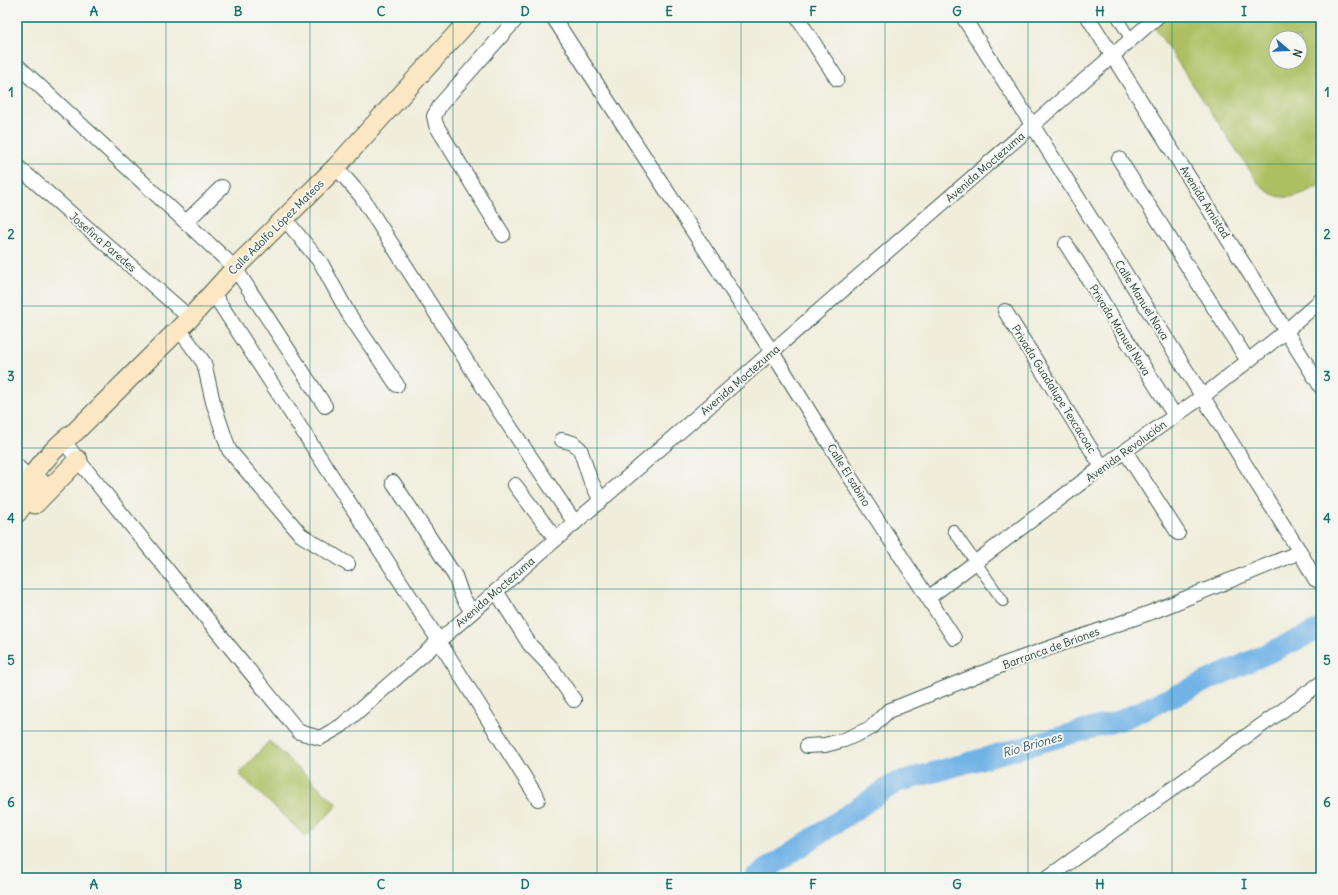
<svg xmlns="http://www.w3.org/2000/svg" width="1338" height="895" font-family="Delius,sans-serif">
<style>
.pitch{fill:#adbf62;stroke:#667e4b;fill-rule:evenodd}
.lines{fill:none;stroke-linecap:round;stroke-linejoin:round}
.river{stroke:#72b3e6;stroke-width:21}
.pedestrian-casing{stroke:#3e574d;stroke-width:12}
.minor-casing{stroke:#3e574d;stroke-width:16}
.secondary-casing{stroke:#3e574d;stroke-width:21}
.pedestrian{stroke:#fff;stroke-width:10}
.minor{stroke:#fff;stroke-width:14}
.secondary{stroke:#fbe7c3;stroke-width:19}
.grid{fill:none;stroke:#0f766e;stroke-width:1;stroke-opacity:0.55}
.labels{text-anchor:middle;stroke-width:4;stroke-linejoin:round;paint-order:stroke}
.street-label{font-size:11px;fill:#1f3d34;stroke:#f6f6f2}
.water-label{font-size:12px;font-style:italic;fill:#345a60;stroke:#f6f6f2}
.neatline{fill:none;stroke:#0f766e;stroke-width:1.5}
.grid-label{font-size:13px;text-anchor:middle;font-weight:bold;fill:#0f766e}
</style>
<rect width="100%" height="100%" fill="#f6f6f2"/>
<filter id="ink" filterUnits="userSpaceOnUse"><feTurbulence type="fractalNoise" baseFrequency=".025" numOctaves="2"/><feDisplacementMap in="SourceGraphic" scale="8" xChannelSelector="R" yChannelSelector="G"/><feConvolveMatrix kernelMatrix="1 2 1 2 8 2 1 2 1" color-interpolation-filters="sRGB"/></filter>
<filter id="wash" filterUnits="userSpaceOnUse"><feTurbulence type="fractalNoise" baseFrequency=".012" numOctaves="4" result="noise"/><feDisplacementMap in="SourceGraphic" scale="16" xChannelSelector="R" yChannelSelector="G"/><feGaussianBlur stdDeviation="0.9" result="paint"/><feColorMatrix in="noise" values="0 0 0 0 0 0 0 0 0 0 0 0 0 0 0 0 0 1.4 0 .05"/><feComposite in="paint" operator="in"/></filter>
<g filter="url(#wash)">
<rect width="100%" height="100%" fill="#f0eddb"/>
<!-- pitch -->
<g class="pitch">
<path d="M1168 17H1321V184C1297 198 1280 205 1259 184L1155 28ZM1276 38H1300V62H1276Z"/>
<polygon points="269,741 338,805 306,837 239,774"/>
</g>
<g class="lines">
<!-- river -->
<polyline class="river" points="754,878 895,783 1121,720 1321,629"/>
</g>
</g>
<g filter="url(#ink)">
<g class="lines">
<defs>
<g id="pedestrian">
<polyline points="1117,17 1131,40"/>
<polyline points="953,530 1003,601"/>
</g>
<g id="minor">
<polyline points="553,17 772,352 867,504 954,638"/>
<polyline points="797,17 837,79"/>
<polyline points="963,17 1033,126 1300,552 1315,579 1321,582"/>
<polyline points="1088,17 1321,387"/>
<polyline points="17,65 235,268 325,406"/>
<polyline points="1119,159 1248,361"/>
<polyline points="17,166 190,318"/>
<polyline points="336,167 361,196 485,390 575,523"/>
<polyline points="285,219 321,263 348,313 397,385"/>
<polyline points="186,222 222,187"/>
<polyline points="503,235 436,125 434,116 441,104 518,17"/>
<polyline points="1066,244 1175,416"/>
<polyline points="213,293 439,641 538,799"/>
<polyline points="1005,311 1102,467"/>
<polyline points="179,329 204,363 213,402 229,450 301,535 348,564"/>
<polyline points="63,440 78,460 299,732 320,738 341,726 1157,17"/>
<polyline points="562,440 573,443 580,449 590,479 601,501"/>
<polyline points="1125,451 1178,533"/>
<polyline points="17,466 30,479"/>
<polyline points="393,482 455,576 462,596 472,612"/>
<polyline points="515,485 556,539"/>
<polyline points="496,591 530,645 551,667 574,700"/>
<polyline points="928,598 1102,467 1202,397 1286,331 1321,300"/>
<polyline points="807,746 825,745 844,740 871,728 888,711 1007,663 1152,612 1300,552"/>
<polyline points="1047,878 1321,683"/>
</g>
<g id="secondary">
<path d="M17 492C36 473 52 447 75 432L190 318 235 268 336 167 472 17"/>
<polyline points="35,504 78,460"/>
<polyline points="17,513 40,482"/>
</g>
</defs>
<!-- pedestrian casing -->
<use href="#pedestrian" class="pedestrian-casing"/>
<!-- minor casing -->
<use href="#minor" class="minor-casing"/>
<!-- secondary casing -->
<use href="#secondary" class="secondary-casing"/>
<!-- pedestrian -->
<use href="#pedestrian" class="pedestrian"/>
<!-- minor -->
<use href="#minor" class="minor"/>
<!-- secondary -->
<use href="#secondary" class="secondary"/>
</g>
</g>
<!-- grid -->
<path class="grid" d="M166 17V878M310 17V878M453 17V878M597 17V878M741 17V878M885 17V878M1028 17V878M1172 17V878M17 164H1321M17 306H1321M17 448H1321M17 589H1321M17 731H1321"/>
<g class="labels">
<!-- street labels -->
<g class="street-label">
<text transform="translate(985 167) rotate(-41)" y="4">Avenida Moctezuma</text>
<text transform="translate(1205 202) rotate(58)" y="4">Avenida Amistad</text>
<text transform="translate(276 227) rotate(-45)" y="4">Calle Adolfo López Mateos</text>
<text transform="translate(103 242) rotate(41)" y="4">Josefina Paredes</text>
<text transform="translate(1142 300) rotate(58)" y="4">Calle Manuel Nava</text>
<text transform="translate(1120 330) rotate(58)" y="4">Privada Manuel Nava</text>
<text transform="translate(740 380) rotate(-41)" y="4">Avenida Moctezuma</text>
<text transform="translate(1054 389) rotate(58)" y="4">Privada Guadalupe Texcacoac</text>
<text transform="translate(1126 451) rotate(-36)" y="4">Avenida Revolución</text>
<text transform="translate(849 475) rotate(58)" y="4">Calle El sabino</text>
<text transform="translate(495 592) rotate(-41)" y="4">Avenida Moctezuma</text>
<text transform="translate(1051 648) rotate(-20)" y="4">Barranca de Briones</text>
</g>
<!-- water labels -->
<g class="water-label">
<text transform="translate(1032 745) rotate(-16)" y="4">Rio Briones</text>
</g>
</g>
<!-- margin -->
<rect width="1338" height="895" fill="none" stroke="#f6f6f2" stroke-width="44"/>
<!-- north arrow -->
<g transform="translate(1288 50) rotate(109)"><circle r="19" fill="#f6f6f2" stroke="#a0aca6"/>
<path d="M0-3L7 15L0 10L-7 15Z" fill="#1f6fb2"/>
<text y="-6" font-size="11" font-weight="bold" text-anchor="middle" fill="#1f3d34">N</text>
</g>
<rect x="22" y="22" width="1294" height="851" class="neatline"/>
<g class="grid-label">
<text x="94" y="16">A</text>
<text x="238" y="16">B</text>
<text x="381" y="16">C</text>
<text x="525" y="16">D</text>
<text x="669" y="16">E</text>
<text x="813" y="16">F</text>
<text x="957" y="16">G</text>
<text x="1100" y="16">H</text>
<text x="1244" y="16">I</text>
<text x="11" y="97">1</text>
<text x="1327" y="97">1</text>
<text x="11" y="239">2</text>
<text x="1327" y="239">2</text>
<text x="11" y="381">3</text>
<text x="1327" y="381">3</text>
<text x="11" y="523">4</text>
<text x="1327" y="523">4</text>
<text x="11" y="665">5</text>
<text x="1327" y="665">5</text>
<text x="11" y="807">6</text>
<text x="1327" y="807">6</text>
<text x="94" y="889">A</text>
<text x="238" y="889">B</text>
<text x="381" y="889">C</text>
<text x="525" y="889">D</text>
<text x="669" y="889">E</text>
<text x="813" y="889">F</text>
<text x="957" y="889">G</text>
<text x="1100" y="889">H</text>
<text x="1244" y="889">I</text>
</g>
</svg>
